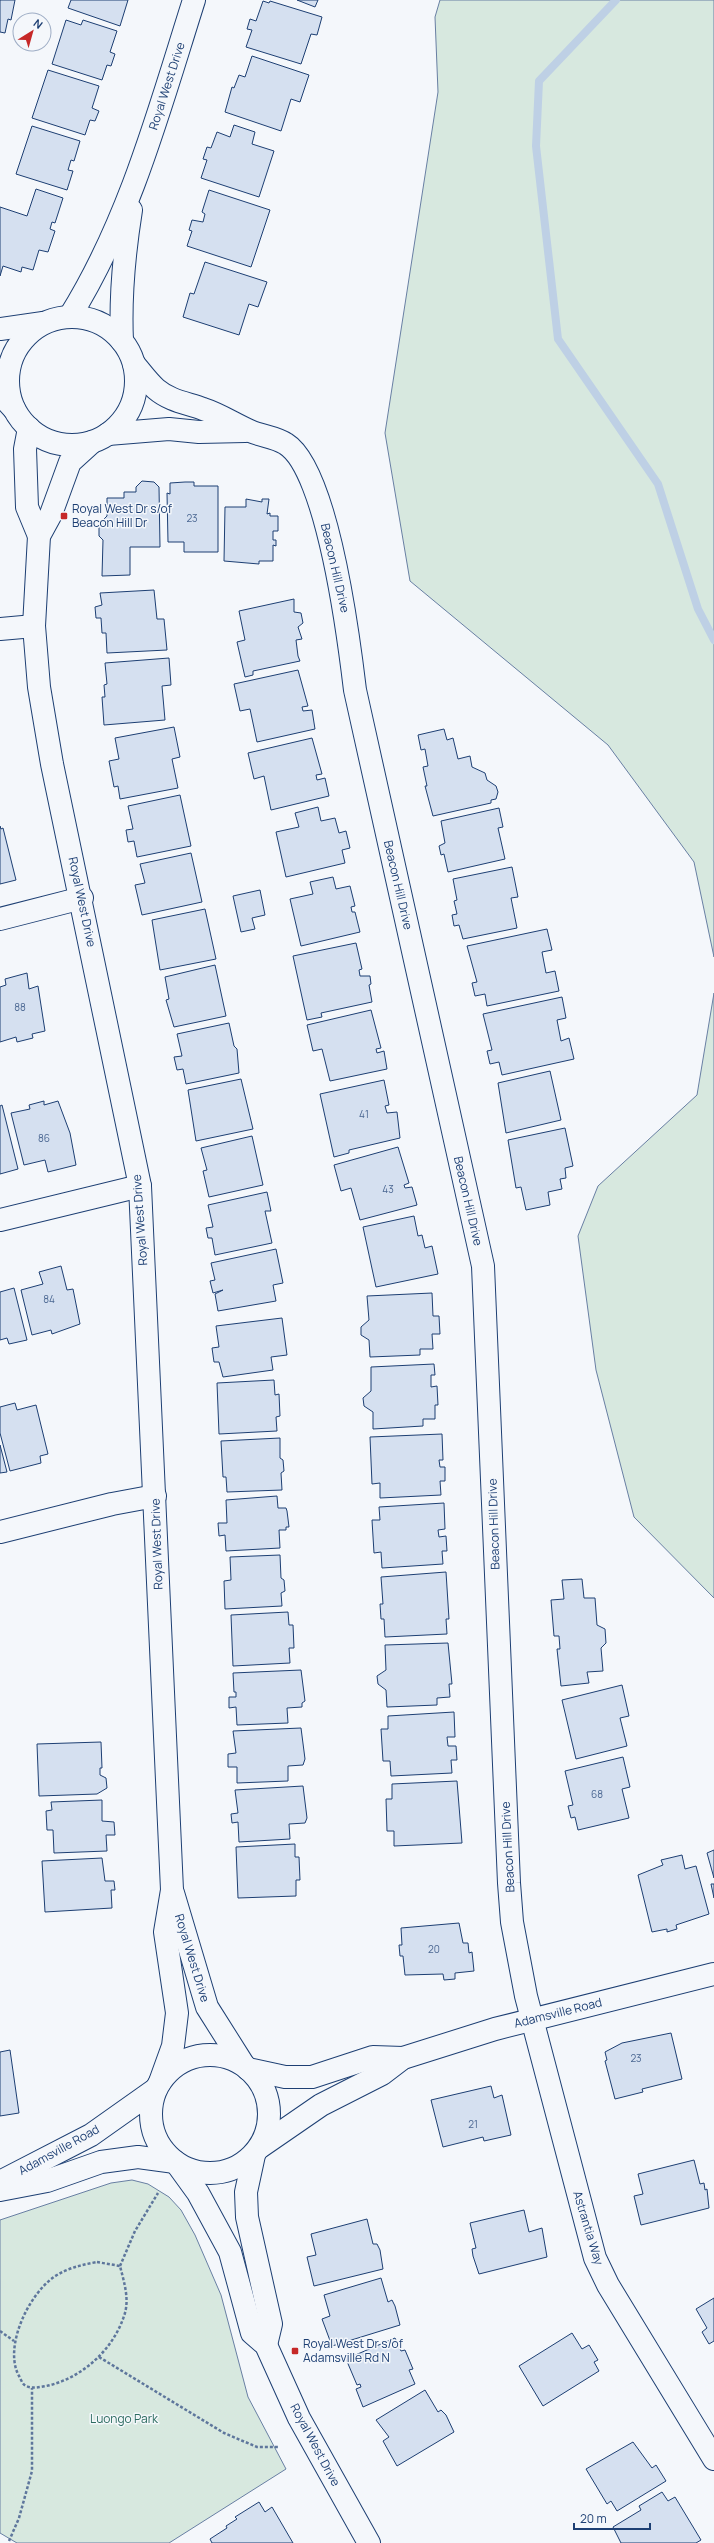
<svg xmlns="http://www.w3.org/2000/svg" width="714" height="2543" font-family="Manrope,sans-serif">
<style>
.green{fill:#d7e8df;stroke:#687fa3}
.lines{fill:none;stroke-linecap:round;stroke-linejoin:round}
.stream{stroke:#bed0e5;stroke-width:8}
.building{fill:#d5e0f0;stroke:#1d3f73}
.street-casing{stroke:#1d3f73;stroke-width:24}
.secondary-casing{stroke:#1d3f73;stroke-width:24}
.path{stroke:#5e769c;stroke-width:2.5;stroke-dasharray:3 2;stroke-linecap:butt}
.street{stroke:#f4f7fb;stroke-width:22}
.secondary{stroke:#f4f7fb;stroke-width:22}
.poi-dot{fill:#c62828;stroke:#f4f7fb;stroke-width:1.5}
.labels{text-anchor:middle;stroke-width:3;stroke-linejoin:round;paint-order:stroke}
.number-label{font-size:10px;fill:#4b6792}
.street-label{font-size:12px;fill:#1d3f73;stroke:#f4f7fb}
.poi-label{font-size:12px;fill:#1d3f73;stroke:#f4f7fb;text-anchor:start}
.park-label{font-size:12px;fill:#2c6c60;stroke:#f4f7fb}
</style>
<rect width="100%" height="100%" fill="#f4f7fb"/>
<!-- green -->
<g class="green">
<polygon points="440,0 714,0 714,957 694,862 608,745 410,581 385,433 438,92 435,17"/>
<polygon points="714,993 714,1598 634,1517 596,1370 578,1236 598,1186 697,1095"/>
<polygon points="132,2180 148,2184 169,2197 181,2210 195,2235 221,2295 248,2397 286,2469 169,2543 17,2543 0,2533 0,2220 111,2183"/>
</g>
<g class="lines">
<!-- stream -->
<polyline class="stream" points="616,0 539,81 536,146 558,339 658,484 698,609 714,640"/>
</g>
<!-- building -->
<g class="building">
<polygon points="0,0 15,0 11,20 8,19 5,33 0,32"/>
<polygon points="71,0 128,0 120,26 68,8"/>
<polygon points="297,0 318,0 315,7"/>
<polygon points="263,1 269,3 270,1 322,17 317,35 311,34 301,64 246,47 252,30 247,29 250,19 256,21"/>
<polygon points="66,20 81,25 83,20 117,31 110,52 115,54 111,66 107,65 102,80 52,64"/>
<polygon points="252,56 309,75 300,102 291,99 281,131 225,112 232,87 234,88 239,75 245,77"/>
<polygon points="48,70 99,86 92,108 99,111 95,121 90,120 85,135 32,118"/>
<polygon points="234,125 255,132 252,144 274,151 259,197 201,178 207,160 203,159 207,147 211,148 217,132 230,137"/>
<polygon points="32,126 80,141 74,161 71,160 68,170 73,171 67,190 16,174"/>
<polygon points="36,189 63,198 55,223 52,222 50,229 55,231 48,252 39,250 33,270 22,267 21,272 3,266 0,276 0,207 27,216"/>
<polygon points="209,190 270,210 251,267 187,246 192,231 189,230 192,220 203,222 205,214 202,212"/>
<polygon points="205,262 267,282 258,307 249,304 239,335 183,317 190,293 194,294"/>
<polygon points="142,481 154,482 159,487 160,547 130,547 130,575 102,576 103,540 99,536 99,524 107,516 107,498 124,498 124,492 136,492 136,487"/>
<polygon points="185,482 194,482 194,486 218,486 218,552 184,552 184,542 168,542 167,493 170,494 170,483"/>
<polygon points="246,499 262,502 262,499 269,499 267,514 270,513 270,516 278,516 278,531 273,531 273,540 276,540 276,546 273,545 273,561 259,561 259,564 224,561 225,507 246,507"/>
<polygon points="154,590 157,619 164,619 167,650 107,653 106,633 102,633 101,618 96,618 95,607 102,605 100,593"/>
<polygon points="294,599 294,612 301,613 303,623 298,627 302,639 296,640 298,656 300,661 253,671 253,675 245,677 237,642 245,640 239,611"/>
<polygon points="169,658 171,685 162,686 165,720 104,725 102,697 105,697 104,685 107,684 105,663"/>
<polygon points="298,670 308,706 302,707 303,711 312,710 315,729 257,742 250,709 240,711 234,684"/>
<polygon points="174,727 180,757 172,759 178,788 120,799 118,786 114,787 109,761 119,759 115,738"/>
<polygon points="444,729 447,740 453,738 458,759 470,756 472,767 485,773 487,780 496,786 498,792 496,799 491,800 491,803 433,816 425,786 427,786 423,767 428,766 425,749 421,750 418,735"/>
<polygon points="312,738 322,774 316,775 317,780 325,778 329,796 271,810 264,776 254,779 248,753"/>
<polygon points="180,795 191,846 137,857 134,841 128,842 126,830 133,829 128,806"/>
<polygon points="318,807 321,821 335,818 339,833 346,831 350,848 342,850 345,863 286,877 276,832 299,827 295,813"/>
<polygon points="499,808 503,827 498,828 505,859 448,872 444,854 441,855 439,846 445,843 441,821"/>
<polygon points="0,826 1,829 3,828 16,880 0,884"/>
<polygon points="191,853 202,902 142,915 135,885 145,883 140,864"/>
<polygon points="512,867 518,897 511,898 517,928 463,939 459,925 454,926 452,915 457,914 454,901 457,900 453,879"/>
<polygon points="333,877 336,889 350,886 355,906 351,907 352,912 355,912 360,932 301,946 290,899 313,894 310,882"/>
<polygon points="260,890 265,915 252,918 255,929 241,932 233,896"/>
<polygon points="205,909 216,959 160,970 152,920"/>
<polygon points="547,929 552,950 542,952 546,973 555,971 559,991 487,1006 485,994 475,996 472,983 477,982 467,946"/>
<polygon points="356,943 362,969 359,970 360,976 370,976 371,984 369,985 372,1002 321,1013 322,1017 307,1020 293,956"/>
<polygon points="215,965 226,1016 174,1027 166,1000 169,999 165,977"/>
<polygon points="27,973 29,989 38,986 45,1031 32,1034 33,1038 17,1042 16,1037 0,1042 0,987 6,985 5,979"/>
<polygon points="562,997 566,1018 557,1020 561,1041 569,1038 574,1059 502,1075 499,1062 490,1064 487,1051 492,1050 483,1014"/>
<polygon points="371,1010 381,1048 376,1049 377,1053 384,1051 387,1069 330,1081 322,1049 313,1051 307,1025"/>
<polygon points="229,1023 234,1046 237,1049 239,1073 186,1084 183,1069 177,1070 174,1057 182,1056 177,1034"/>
<polygon points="550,1071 561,1120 506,1133 498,1083"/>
<polygon points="241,1079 253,1129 196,1141 188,1090"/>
<polygon points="384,1080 389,1105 385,1106 387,1113 397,1112 400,1138 349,1150 349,1153 334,1157 320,1094"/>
<polygon points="44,1101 44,1105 58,1101 70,1133 76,1165 48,1172 45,1160 24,1165 11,1113 30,1109 29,1105"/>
<polygon points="2,1105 18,1169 0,1174 0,1106"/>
<polygon points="565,1128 573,1166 565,1168 566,1178 560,1179 562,1189 548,1192 550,1205 526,1210 521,1187 516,1188 508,1140"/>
<polygon points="252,1136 263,1185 209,1197 203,1171 207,1170 201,1148"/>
<polygon points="398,1147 409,1183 404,1185 405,1188 412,1187 417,1205 360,1220 351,1188 341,1191 334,1165"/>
<polygon points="267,1192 271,1211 265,1211 272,1243 215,1255 212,1238 208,1238 206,1228 213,1227 208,1205"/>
<polygon points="414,1216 418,1236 422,1235 425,1248 432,1246 438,1274 376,1287 363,1227"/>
<polygon points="276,1249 283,1283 273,1285 276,1301 218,1311 215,1294 223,1290 213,1293 210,1281 215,1280 211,1263"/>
<polygon points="61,1266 67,1290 73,1289 80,1324 52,1334 51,1330 32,1335 21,1290 43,1284 39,1272"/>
<polygon points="14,1288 27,1340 9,1344 7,1338 0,1340 0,1292"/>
<polygon points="432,1293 433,1316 439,1316 440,1334 432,1334 433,1349 420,1349 420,1355 370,1357 369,1340 361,1335 361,1327 369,1320 367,1296"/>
<polygon points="282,1318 287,1355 271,1357 273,1370 223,1377 219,1362 214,1362 212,1348 219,1347 216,1326"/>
<polygon points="434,1364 435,1375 431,1375 431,1387 437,1386 438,1405 435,1405 435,1419 423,1419 423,1426 373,1429 373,1412 364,1406 363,1398 371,1391 371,1367"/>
<polygon points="274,1380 275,1395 279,1394 280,1416 276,1417 277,1431 219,1434 217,1383"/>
<polygon points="15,1403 17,1410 36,1405 48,1454 40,1456 41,1463 10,1471 0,1433 0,1407"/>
<polygon points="442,1434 443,1460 439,1460 440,1467 445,1467 445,1481 440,1481 441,1495 380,1498 380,1483 372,1484 370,1437"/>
<polygon points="280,1438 280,1458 283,1460 284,1471 281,1473 282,1490 227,1492 226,1477 223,1477 221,1441"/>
<polygon points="0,1445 7,1472 0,1473"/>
<polygon points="277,1496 278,1508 286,1508 287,1511 289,1527 286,1527 286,1530 279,1530 280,1548 226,1551 225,1535 219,1536 218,1523 227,1523 226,1500"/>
<polygon points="444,1503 445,1529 438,1530 439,1537 446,1536 447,1551 442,1551 443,1564 382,1568 381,1552 374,1553 372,1520 380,1520 379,1507"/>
<polygon points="280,1555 281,1578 284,1580 285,1591 281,1593 282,1606 225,1609 224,1581 231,1580 230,1557"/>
<polygon points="446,1572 449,1619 446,1619 447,1634 385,1637 384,1619 381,1619 380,1604 383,1604 381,1577"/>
<polygon points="582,1579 584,1598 595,1598 597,1625 605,1629 606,1643 601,1648 603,1671 587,1672 589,1683 561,1686 557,1649 560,1649 559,1636 554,1636 551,1600 564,1599 562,1580"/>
<polygon points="288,1612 289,1625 293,1625 294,1648 289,1648 290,1663 233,1666 231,1615"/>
<polygon points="448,1643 452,1684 449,1684 450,1697 437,1698 437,1705 387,1707 386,1690 378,1684 377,1676 386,1670 385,1645"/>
<polygon points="301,1670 305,1701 302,1703 302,1707 287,1708 288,1723 237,1725 236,1707 229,1708 229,1697 236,1697 236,1692 234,1692 233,1673"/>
<polygon points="622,1685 629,1716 620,1718 627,1746 576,1759 562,1700"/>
<polygon points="454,1712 455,1737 447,1737 448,1746 456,1746 457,1760 451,1760 452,1773 391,1776 390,1761 383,1761 381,1729 388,1729 388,1716"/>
<polygon points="301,1728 305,1759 303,1765 288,1766 288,1781 237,1783 237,1767 228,1767 228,1754 236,1753 233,1731"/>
<polygon points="101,1742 102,1768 100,1768 100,1775 106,1778 107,1788 97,1794 39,1796 37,1744"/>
<polygon points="623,1757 630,1787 622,1789 629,1818 578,1830 575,1817 571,1818 568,1806 573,1805 565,1771"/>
<polygon points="457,1781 462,1843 394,1846 394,1831 387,1831 386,1799 392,1799 392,1784"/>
<polygon points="303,1786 307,1818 305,1823 289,1824 290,1839 239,1842 238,1822 232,1823 231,1814 238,1813 235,1790"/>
<polygon points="102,1800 102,1821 114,1822 115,1835 106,1835 107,1851 54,1853 53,1830 47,1830 46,1811 52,1810 51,1802"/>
<polygon points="295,1844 295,1857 299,1857 300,1880 296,1880 296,1896 238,1898 236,1847"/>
<polygon points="714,1850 714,1878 707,1853"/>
<polygon points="682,1855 685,1869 696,1866 709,1914 676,1925 677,1929 667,1932 667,1929 652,1932 638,1875 663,1865 661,1860"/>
<polygon points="102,1858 105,1881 114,1881 115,1890 111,1890 112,1908 45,1912 42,1861"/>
<polygon points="711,1884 714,1884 714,1898"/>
<polygon points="459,1923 463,1943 468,1943 469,1953 472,1952 474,1971 455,1973 455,1979 444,1980 443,1974 405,1975 403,1956 400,1956 399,1945 402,1945 401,1928"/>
<polygon points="671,2033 682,2079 642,2089 643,2092 615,2099 605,2061 607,2060 605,2052 622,2043"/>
<polygon points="10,2050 19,2113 0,2116 0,2052"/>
<polygon points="491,2086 494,2098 502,2095 511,2135 484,2141 483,2137 443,2147 431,2100"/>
<polygon points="694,2160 700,2184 704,2183 705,2190 707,2189 709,2208 641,2225 634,2196 643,2194 638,2174"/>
<polygon points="524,2210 529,2232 542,2228 547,2257 479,2274 473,2256 472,2249 476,2248 470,2223"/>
<polygon points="367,2219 373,2244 377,2244 380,2250 383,2269 314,2286 307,2257 316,2255 311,2234"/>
<polygon points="381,2278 388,2302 392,2300 395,2306 400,2325 332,2346 322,2319 330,2316 324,2295"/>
<polygon points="714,2298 714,2341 709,2344 702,2332 707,2328 696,2309"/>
<polygon points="572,2333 582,2349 589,2345 598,2360 594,2362 599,2371 543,2406 519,2366"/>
<polygon points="395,2338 401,2351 405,2350 413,2369 409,2370 415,2384 363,2407 356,2389 361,2387 360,2384 357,2385 346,2359"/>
<polygon points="425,2390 438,2412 441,2410 446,2415 454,2432 397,2466 383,2441 389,2437 376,2420"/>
<polygon points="633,2442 652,2468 656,2465 666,2481 617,2511 611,2501 607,2504 586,2469"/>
<polygon points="662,2492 668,2501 675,2497 701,2540 696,2543 621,2543 613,2527 641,2510 639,2506"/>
<polygon points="259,2502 265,2512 272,2507 293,2543 212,2543 210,2539 227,2528 226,2526 237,2519 235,2517"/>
</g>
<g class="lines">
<defs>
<g id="street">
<polyline points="0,329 43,323"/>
<path d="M134 364C141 372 148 382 156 389 170 401 187 403 203 409 219 414 234 424 250 431 261 436 276 437 286 444 328 470 349 640 355 690L483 1266 509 1883 512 1922 526 1996 595 2258 608 2285 714 2459"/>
<polyline points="0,394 14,409"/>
<polyline points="108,434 169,429 199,432 245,431"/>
<polyline points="0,629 34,626"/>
<polyline points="0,919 82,898"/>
<polyline points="0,1220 140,1186"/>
<polyline points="0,1532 112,1504 155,1496"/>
<polyline points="248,2069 285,2077 312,2077 373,2057 403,2058"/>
<polyline points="260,2147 321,2105 382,2074 403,2058 495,2029 714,1974"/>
<polyline points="0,2182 91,2135 156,2089"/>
<polyline points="0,2190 47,2181 101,2162 138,2157 175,2162"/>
</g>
<g id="secondary">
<path d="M70 316C130 220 160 107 194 0"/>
<circle cx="72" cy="381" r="64"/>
<path d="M122 341C120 297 124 254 131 210"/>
<polyline points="29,428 25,449 27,507 39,536"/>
<polyline points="92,442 70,462 51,514 39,536 34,626 39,687 52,764 140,1186 172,1890 165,1932 177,2013 173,2046 160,2082"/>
<polyline points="173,1893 207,2007 243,2064"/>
<circle cx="210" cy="2114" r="59"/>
<polyline points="254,2155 246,2192 247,2217 271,2324 266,2345"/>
<polyline points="177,2164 198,2193 230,2252 252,2333 266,2345 299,2418 369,2543"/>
</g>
</defs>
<!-- street casing -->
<use href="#street" class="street-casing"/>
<!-- secondary casing -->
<use href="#secondary" class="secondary-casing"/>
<!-- path -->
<g class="path">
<path d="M97 2262 120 2266C124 2282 130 2300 124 2316 113 2350 81 2379 46 2386 39 2387 32 2389 26 2386 22 2384 21 2379 19 2376 3 2347 29 2294 54 2277 67 2268 81 2265 97 2262Z"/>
<polyline points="120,2266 135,2231 158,2193"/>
<polyline points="0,2331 14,2341"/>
<polyline points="99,2357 224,2433 257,2447 278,2447"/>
<polyline points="9,2541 19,2518 32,2471 32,2388"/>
</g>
<!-- street -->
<use href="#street" class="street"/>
<!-- secondary -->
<use href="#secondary" class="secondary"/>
</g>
<!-- markers -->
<g class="poi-dot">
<rect x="60" y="512" width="8" height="8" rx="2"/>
<rect x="291" y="2347" width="8" height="8" rx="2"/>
</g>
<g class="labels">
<!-- number labels -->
<g class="number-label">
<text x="192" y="522">23</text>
<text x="20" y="1011">88</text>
<text x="364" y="1118">41</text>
<text x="44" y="1142">86</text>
<text x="388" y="1193">43</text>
<text x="49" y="1303">84</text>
<text x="597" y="1798">68</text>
<text x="434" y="1953">20</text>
<text x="636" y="2062">23</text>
<text x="473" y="2128">21</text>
</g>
<!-- street labels -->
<g class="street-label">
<text transform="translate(167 86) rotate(-72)" y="4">Royal West Drive</text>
<text transform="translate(335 568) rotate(77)" y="4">Beacon Hill Drive</text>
<text transform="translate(398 885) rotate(77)" y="4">Beacon Hill Drive</text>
<text transform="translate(82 902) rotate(78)" y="4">Royal West Drive</text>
<text transform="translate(468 1201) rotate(77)" y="4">Beacon Hill Drive</text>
<text transform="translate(140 1220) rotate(-94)" y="4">Royal West Drive</text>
<text transform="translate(494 1524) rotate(-92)" y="4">Beacon Hill Drive</text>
<text transform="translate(157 1544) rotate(-92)" y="4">Royal West Drive</text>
<text transform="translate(508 1847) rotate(-93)" y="4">Beacon Hill Drive</text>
<text transform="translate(192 1958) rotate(73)" y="4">Royal West Drive</text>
<text transform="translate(558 2013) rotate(-14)" y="4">Adamsville Road</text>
<text transform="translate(59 2150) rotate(-29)" y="4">Adamsville Road</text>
<text transform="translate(588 2228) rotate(73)" y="4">Astrantia Way</text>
<text transform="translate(315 2445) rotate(62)" y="4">Royal West Drive</text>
</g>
<!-- poi labels -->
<g class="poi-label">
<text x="72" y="513">Royal West Dr s/of<tspan x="72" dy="14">Beacon Hill Dr</tspan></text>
<text x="303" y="2348">Royal West Dr s/of<tspan x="303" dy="14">Adamsville Rd N</tspan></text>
</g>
<!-- park labels -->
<g class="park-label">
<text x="124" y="2423">Luongo Park</text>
</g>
</g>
<!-- north arrow -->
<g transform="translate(32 32) rotate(37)"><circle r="19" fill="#f4f7fb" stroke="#9eadc5"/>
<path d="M0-3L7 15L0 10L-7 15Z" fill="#c62828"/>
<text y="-6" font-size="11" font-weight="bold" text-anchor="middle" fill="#1d3f73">N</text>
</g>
<!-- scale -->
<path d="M574 2523v6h76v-6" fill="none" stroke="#1d3f73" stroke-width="2"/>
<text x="580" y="2523" font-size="12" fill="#1d3f73" stroke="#f4f7fb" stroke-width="3" paint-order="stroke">20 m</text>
</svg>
